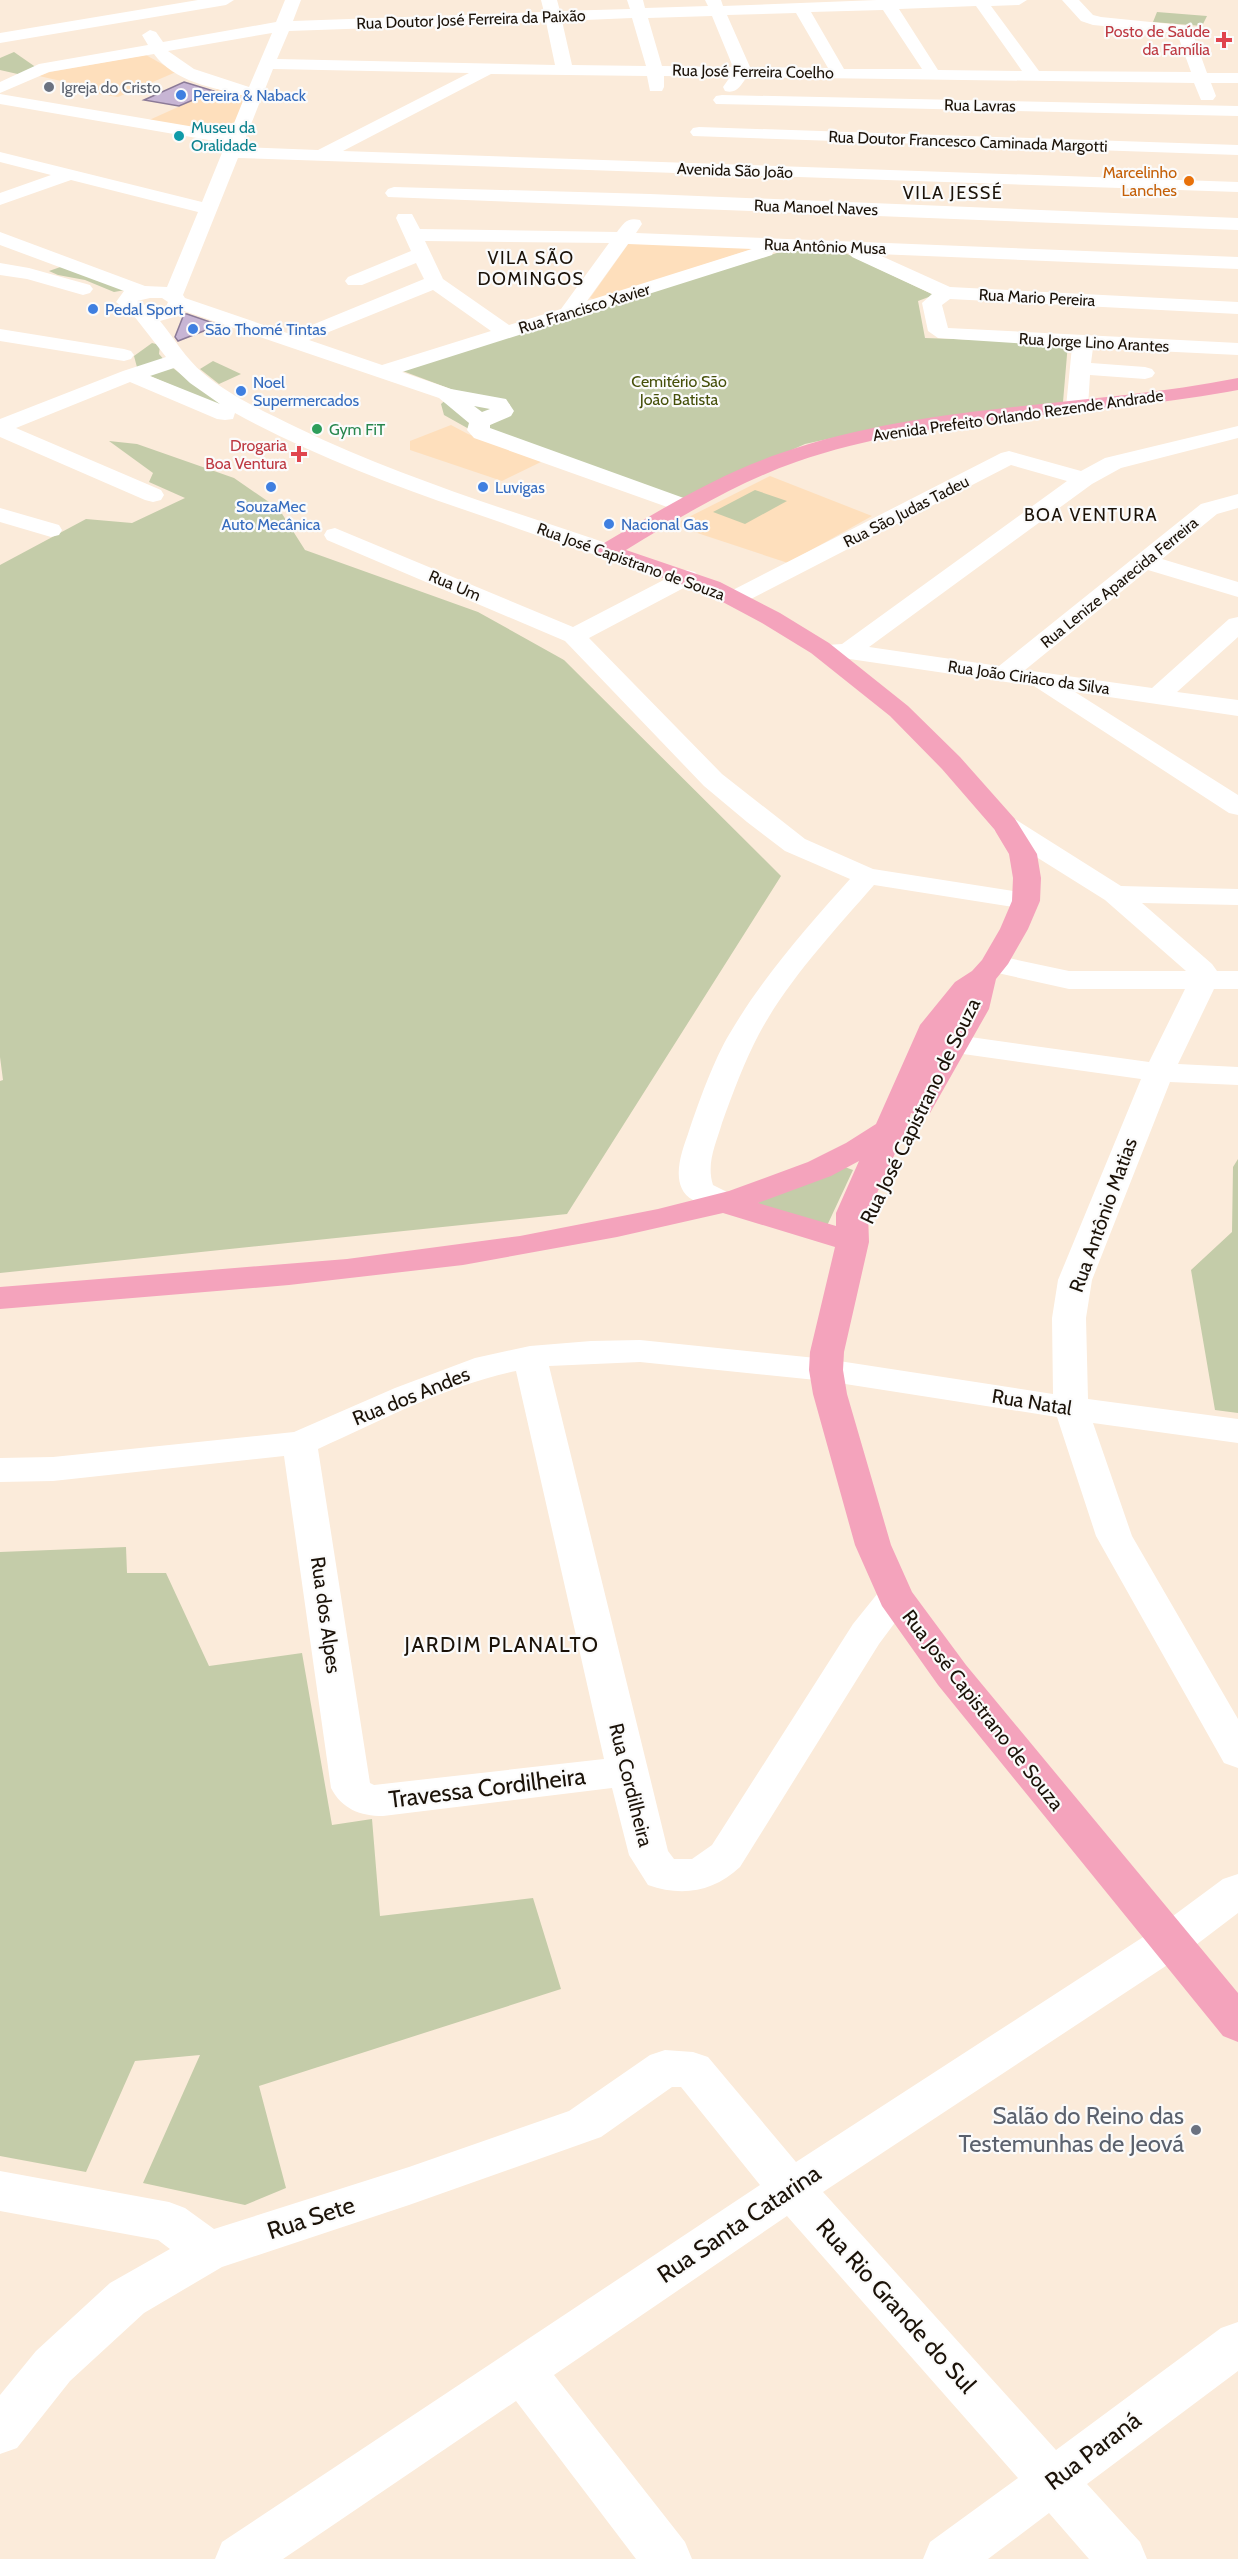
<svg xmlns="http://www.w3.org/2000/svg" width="1238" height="2559" font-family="Cabin,sans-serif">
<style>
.built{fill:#fedfbc}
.green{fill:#c4cca9}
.building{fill:#c7b5d4;stroke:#8b7a97;stroke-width:1.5}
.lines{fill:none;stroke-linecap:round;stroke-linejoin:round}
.minor{fill:#fff;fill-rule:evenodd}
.major{fill:#f4a3bc;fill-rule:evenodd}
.health-dot{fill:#e0444e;stroke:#fbfbfb;stroke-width:2}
.worship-dot{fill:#6b7280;stroke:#fbfbfb;stroke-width:2}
.shop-dot{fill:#3f7fe0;stroke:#fbfbfb;stroke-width:2}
.culture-dot{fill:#0f9aa8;stroke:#fbfbfb;stroke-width:2}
.food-dot{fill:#e8710a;stroke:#fbfbfb;stroke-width:2}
.leisure-dot{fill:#2e9e5b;stroke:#fbfbfb;stroke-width:2}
.labels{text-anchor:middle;stroke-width:4.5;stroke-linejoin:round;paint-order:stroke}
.far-street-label{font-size:16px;fill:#1b1208;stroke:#fbfbfb}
.far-health-label{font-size:16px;fill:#be3a42;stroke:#fbfbfb;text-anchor:end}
.far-worship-label{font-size:16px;fill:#5b616d;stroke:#fbfbfb;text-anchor:start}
.far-shop-label{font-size:16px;fill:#366cbe;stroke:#fbfbfb;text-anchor:start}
.far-culture-label{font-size:16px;fill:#0d838f;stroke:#fbfbfb;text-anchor:start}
.far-food-label{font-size:16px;fill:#c56008;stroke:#fbfbfb;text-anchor:end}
.far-park-label{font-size:16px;fill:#46500a;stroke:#fbfbfb}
.far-leisure-label{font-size:16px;fill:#27864d;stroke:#fbfbfb;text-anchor:start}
.far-neighbourhood-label{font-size:18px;letter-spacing:1.5px;fill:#1b1208;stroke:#fbfbfb}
.street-label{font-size:20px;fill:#1b1208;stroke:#fbfbfb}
.neighbourhood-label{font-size:21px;letter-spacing:1.5px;fill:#1b1208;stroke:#fbfbfb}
.near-street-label{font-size:24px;fill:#1b1208;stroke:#fbfbfb}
.near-worship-label{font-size:24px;fill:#5b616d;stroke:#fbfbfb;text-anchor:end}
</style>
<rect width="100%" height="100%" fill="#fbebda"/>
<!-- built -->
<g class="built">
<polygon points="146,55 176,72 118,97 86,92 92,88 39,76 50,72"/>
<polygon points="218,89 246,96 233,133 224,135 147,121"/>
<polygon points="629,243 755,248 596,300 590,298"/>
<polygon points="451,425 468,434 543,461 502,481 410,450 410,441"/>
<polygon points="770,476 872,516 788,563 673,525"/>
</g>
<!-- green -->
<g class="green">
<polygon points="1157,12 1207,16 1202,26 1153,22"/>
<polygon points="14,52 37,68 22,75 0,70 0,58"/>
<polygon points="793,248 843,252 934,295 918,301 925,338 1068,343 1063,402 878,428 805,444 683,499 480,430 509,415 510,404 469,429 444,415 441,404 456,391 400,370"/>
<polygon points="66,265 131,289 114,292 85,280 58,275 49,271"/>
<polygon points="152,343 160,345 159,354 166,362 138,371 134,356"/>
<polygon points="213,361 241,374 219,384 200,369"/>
<polygon points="169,365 227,409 143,373"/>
<polygon points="109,441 137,444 234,478 279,509 305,550 478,612 564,660 781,876 567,1214 0,1273 0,1081 3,1080 0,1057 0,565 86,519 132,523 185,498 149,482 153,473"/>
<polygon points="755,490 787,501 745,524 713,512"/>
<polygon points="1238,1159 1238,1413 1215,1410 1191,1270 1232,1232 1233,1167"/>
<polygon points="842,1166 853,1170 825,1230 747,1207"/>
<polygon points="126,1547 127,1573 166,1573 209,1666 302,1653 332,1825 372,1819 380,1916 533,1898 561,1989 259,2086 286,2188 245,2205 143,2183 200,2055 135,2061 86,2172 0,2156 0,1552"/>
</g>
<!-- building -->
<g class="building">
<polygon points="184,82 214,91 179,106 144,100"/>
<polygon points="184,314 187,314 219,325 178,341 175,337"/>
</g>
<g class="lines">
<!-- minor -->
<g class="minor">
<polygon points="198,0 234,0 226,5 0,43 0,33"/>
<path d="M285 0H301L293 21 544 12 541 0H557L560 11 630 9 627 0H643L645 8 708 6 705 0H721L723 6 877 0H1027L1019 5 991 6 1039 71 1191 72 1177 33 1093 25 1081 21 1062 0H1079L1093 15 1101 17 1190 26 1207 73H1238V83H1211L1216 96 1213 100H1201L1194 83 747 77C740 86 737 94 725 91L723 87 730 77 664 76V87L662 91H650L647 76 491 74 343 151 1238 182V192L238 158 183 295 185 298 290 334 424 279 416 263 362 285H348L345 281 348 277 411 251 396 218 398 214H412L420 229 617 232C624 223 627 217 640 220L642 224 636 233 1238 257V269L877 254 950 287 1238 302V314L950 299 942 305 948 328 1238 343V355L1093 348 1091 363 1145 367 1152 369 1155 373 1152 377 1145 379 1090 375 1088 407 1085 412 1077 413 1069 412 1066 407 1072 347 938 338 928 331 922 303 932 294 852 257 849 253 774 250 772 255 402 372 451 389 506 399 514 411 511 416 490 425V428L692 501 695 506 692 511 684 513 474 438 467 430 469 423 439 398 184 311 181 315 160 321C174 338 186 359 203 373 231 397 266 412 298 428 400 477 508 510 615 546L619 551 615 556 607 558C569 548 531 533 494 520 406 490 317 458 235 413L233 419 225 420 217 419 130 382 16 428 161 490 164 495 161 500 153 502 145 500 0 437V419L123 371 166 357 134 316 116 302 124 291 0 245V232L145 286 167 287 198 212 71 180 0 205V193L51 175 0 162V152L202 202 226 143 0 104V94L230 133 245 96C214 88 174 82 154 54L49 72 0 93V82L39 64 148 45 142 35 150 30 156 32 163 42 276 22ZM976 6 1022 71 938 70 899 9ZM883 10 922 69H844L811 12ZM796 13 828 68 750 67 727 15ZM712 16 733 67 662 66 648 18ZM632 18 646 66 572 65 562 21ZM546 22 555 65 277 59 289 31ZM272 33 249 87 194 69 168 51ZM273 69 469 73 318 150 242 147ZM425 241 609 243 561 309 509 325 443 279ZM628 244 752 249 587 301ZM433 290 491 331 382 365 309 340ZM150 298H162L168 302 166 307 151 308 137 301ZM174 368 190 383 220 404 150 376ZM474 406 490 409 482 412Z"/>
<polygon points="722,95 1238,106 1238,116 716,104 713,100 716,96"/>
<polygon points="699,127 1238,145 1238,155 693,136 690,132 693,128"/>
<polygon points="394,187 650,194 1238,218 1238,230 388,197 385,193 388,189"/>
<polygon points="0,263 29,268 90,285 93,289 90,293 83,295 27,279 0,275"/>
<polygon points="0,329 124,349 131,351 134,355 131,359 124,361 0,341"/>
<polygon points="1238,426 1238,438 1121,468 1092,484 869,647 999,666 1201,504 1238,494 1238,508 1217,514 1162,559 1238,582 1238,597 1148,570 1025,670 1152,688 1229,619 1238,617 1238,637 1177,692 1238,700 1238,716 1075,692 1238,795 1238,815 1229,813 1034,686 836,657 827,655 824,650 827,645 842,644 1067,481 1011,465 743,603 735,605 727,603 723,598 727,593 1001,453 1009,451 1081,471 1105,458"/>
<polygon points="0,508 59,525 62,530 59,535 51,537 0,522"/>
<path d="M335 528 573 627 679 572 687 570 695 572 699 577 695 582 589 638 722 774 805 839 873 869 1026 893 1036 895 1040 901 1036 907 1026 909 874 885C834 931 788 980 759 1034 745 1060 732 1095 722 1123 716 1144 706 1163 713 1185L735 1196 740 1203 735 1210C718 1214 708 1207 693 1200 669 1187 681 1153 688 1134 698 1104 714 1059 730 1033 763 977 807 927 850 879L785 851 747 822 704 786 565 641 327 540 324 535 327 530Z"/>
<path d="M1005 817 1015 819 1121 886 1238 889V905L1142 903 1212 964 1217 971H1238V989H1214L1178 1064 1238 1067V1085L1170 1082 1092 1280 1086 1318 1088 1399 1238 1419V1443L1093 1423 1132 1536 1238 1719V1768L1224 1763 1096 1536 1057 1417 826 1381 640 1362 549 1366 668 1851 674 1859H692L712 1845 853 1624 882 1588 895 1584 908 1588 914 1597 879 1644 740 1867C713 1892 682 1897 648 1885L629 1855 612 1788 383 1816C360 1816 342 1809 331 1788L284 1456 53 1481 0 1482V1458L53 1457 294 1432 395 1388 475 1358 530 1346 591 1341 640 1340 826 1359 1053 1394 1052 1318 1058 1280 1141 1079 956 1053 945 1050 941 1044 945 1038 956 1035 1149 1062 1185 989H1069L984 970 980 964 984 958 994 955 1069 971H1186L1105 900 995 831 992 825 995 819ZM516 1371 604 1759 374 1785 370 1783 318 1449C382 1420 448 1385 516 1371Z"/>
<polygon points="1238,1874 1238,1913 1184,1954 823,2192 1056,2450 1221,2328 1238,2322 1238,2371 1087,2484 1140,2542 1147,2559 1089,2559 1049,2513 988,2559 923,2559 930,2542 1018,2478 787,2216 554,2375 685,2542 692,2559 636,2559 516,2401 283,2559 215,2559 222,2542 760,2185 681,2087 672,2087 601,2137 409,2205 222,2267 144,2313 70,2381 17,2448 0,2454 0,2395 36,2351 110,2283 170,2249 158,2240 0,2211 0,2171 169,2202 185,2208 214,2229 409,2167 569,2111 650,2055 665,2050 693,2052 708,2057 796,2162 1154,1930 1223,1879"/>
</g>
<!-- major -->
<path class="major" d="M1238 378V390L1227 392C1087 417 931 415 796 462 736 483 680 517 626 550L720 582 780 613 829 643 908 706 960 757 1015 819 1037 854 1041 878 1040 901 1028 929 1008 964 996 979 989 1009 934 1106 930 1113 919 1115 911 1113 907 1127 868 1213 869 1242 844 1352 843 1370 847 1394 891 1545 912 1592 966 1665 1238 1993V2042L1223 2036 938 1685 882 1606 855 1545 813 1394 809 1370 810 1352 835 1247 723 1213 617 1237 463 1265 289 1285 0 1309V1287L347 1259 520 1236 658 1209 729 1191 808 1162 846 1143 876 1124 920 1025 955 982 972 971 982 960 1000 929 1012 901 1013 878 1009 854 994 829 942 769 890 716 811 653 762 623 704 592 599 556 595 551 599 546C657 512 716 475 781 453 928 402 1087 408 1238 378ZM859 1161 836 1213V1226L758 1203 831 1176Z"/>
</g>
<!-- markers -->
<g class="health-dot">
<path d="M1221 31h6v6h6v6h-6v6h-6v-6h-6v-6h6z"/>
<path d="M296 445h6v6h6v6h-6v6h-6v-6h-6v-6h6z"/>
</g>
<g class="worship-dot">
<circle cx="49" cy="87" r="6"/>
<circle cx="1196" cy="2130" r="6"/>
</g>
<g class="shop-dot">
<circle cx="181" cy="95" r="6"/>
<circle cx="93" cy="309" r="6"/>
<circle cx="193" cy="329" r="6"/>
<circle cx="241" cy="391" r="6"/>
<circle cx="271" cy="487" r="6"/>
<circle cx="483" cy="487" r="6"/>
<circle cx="609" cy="524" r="6"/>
</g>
<circle class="culture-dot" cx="179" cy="136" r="6"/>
<circle class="food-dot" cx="1189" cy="181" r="6"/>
<circle class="leisure-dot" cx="317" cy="429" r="6"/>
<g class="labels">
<!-- far-street labels -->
<g class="far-street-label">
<text transform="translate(471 19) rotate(-2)" y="6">Rua Doutor José Ferreira da Paixão</text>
<text transform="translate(753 71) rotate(1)" y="6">Rua José Ferreira Coelho</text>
<text transform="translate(980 105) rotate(1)" y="6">Rua Lavras</text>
<text transform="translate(968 141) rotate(2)" y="6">Rua Doutor Francesco Caminada Margotti</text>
<text transform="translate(735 170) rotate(2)" y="6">Avenida São João</text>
<text transform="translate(816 207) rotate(2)" y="6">Rua Manoel Naves</text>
<text transform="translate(825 246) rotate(2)" y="6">Rua Antônio Musa</text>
<text transform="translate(1037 297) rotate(3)" y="6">Rua Mario Pereira</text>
<text transform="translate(584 308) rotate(-17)" y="6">Rua Francisco Xavier</text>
<text transform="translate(1094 342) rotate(3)" y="6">Rua Jorge Lino Arantes</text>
<text transform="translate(1018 415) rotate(-8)" y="6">Avenida Prefeito Orlando Rezende Andrade</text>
<text transform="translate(906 511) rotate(-27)" y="6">Rua São Judas Tadeu</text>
<text transform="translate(631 561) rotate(20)" y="6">Rua José Capistrano de Souza</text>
<text transform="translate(1119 582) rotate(-39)" y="6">Rua Lenize Aparecida Ferreira</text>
<text transform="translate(455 585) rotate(23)" y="6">Rua Um</text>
<text transform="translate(1029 677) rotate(8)" y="6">Rua João Ciriaco da Silva</text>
</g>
<!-- far-health labels -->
<g class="far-health-label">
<text x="1210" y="37">Posto de Saúde<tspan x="1210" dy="18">da Família</tspan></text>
<text x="287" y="451">Drogaria<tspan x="287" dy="18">Boa Ventura</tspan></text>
</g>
<!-- far-worship labels -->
<g class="far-worship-label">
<text x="61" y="93">Igreja do Cristo</text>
</g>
<!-- far-shop labels -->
<g class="far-shop-label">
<text x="193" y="101">Pereira &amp; Naback</text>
<text x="105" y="315">Pedal Sport</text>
<text x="205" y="335">São Thomé Tintas</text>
<text x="253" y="388">Noel<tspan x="253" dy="18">Supermercados</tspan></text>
<text x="495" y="493">Luvigas</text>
<text x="271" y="512" text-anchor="middle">SouzaMec<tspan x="271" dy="18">Auto Mecânica</tspan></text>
<text x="621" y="530">Nacional Gas</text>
</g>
<!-- far-culture labels -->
<g class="far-culture-label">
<text x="191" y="133">Museu da<tspan x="191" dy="18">Oralidade</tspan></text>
</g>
<!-- far-food labels -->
<g class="far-food-label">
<text x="1177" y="178">Marcelinho<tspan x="1177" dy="18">Lanches</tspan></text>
</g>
<!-- far-park labels -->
<g class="far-park-label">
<text x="679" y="387">Cemitério São<tspan x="679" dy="18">João Batista</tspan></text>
</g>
<!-- far-leisure labels -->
<g class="far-leisure-label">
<text x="329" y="435">Gym FiT</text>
</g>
<!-- far-neighbourhood labels -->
<g class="far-neighbourhood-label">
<text x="953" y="199">VILA JESSÉ</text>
<text x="531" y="264">VILA SÃO<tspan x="531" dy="21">DOMINGOS</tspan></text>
<text x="1091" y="521">BOA VENTURA</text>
</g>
<!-- street labels -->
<g class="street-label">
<text transform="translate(920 1111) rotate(-64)" y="7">Rua José Capistrano de Souza</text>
<text transform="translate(1103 1215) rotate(-70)" y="7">Rua Antônio Matias</text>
<text transform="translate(411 1396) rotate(-22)" y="7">Rua dos Andes</text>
<text transform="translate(1032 1402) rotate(9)" y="7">Rua Natal</text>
<text transform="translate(326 1615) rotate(82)" y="7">Rua dos Alpes</text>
<text transform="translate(983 1710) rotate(52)" y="7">Rua José Capistrano de Souza</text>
<text transform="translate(631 1785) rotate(76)" y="7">Rua Cordilheira</text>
</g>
<!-- neighbourhood labels -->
<g class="neighbourhood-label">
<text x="502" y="1652">JARDIM PLANALTO</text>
</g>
<!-- near-street labels -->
<g class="near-street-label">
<text transform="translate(487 1788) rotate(-7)" y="8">Travessa Cordilheira</text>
<text transform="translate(311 2218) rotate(-18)" y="8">Rua Sete</text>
<text transform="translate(739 2224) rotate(-34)" y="8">Rua Santa Catarina</text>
<text transform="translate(896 2306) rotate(48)" y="8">Rua Rio Grande do Sul</text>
<text transform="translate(1093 2451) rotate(-37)" y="8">Rua Paraná</text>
</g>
<!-- near-worship labels -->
<g class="near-worship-label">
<text x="1184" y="2124">Salão do Reino das<tspan x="1184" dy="28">Testemunhas de Jeová</tspan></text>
</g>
</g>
</svg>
